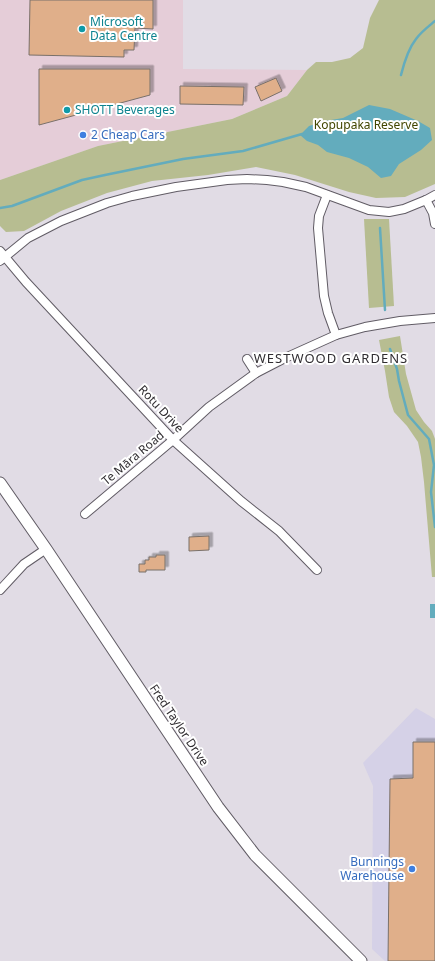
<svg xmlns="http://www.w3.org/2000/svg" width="435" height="961" font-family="'Noto Sans',sans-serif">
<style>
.commercial{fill:#d5d1e7}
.industrial{fill:#e5cdd8}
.green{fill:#b7bd91}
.water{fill:#63acbd}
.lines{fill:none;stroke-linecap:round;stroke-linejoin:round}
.stream{stroke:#63acbd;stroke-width:2.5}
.building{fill:#e0af8a;stroke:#79706a;filter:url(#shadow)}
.street-casing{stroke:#615c65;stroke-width:10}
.secondary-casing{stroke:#615c65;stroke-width:13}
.street{stroke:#fff;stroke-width:8}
.secondary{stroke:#fff;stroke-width:11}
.culture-dot{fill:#0f9aa8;stroke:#fff;stroke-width:1.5}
.shop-dot{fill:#3f7fe0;stroke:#fff;stroke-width:1.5}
.labels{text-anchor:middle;stroke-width:4;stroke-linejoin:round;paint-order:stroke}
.culture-label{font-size:12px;fill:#0d838f;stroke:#fff;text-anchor:start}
.park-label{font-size:12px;fill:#414600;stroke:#fff}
.shop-label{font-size:12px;fill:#366cbe;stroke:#fff;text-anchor:start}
.street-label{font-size:12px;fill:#302d31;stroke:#fff}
.neighbourhood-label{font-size:13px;letter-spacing:1px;fill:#302d31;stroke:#fff}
</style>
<defs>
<filter id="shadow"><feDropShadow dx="3.5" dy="-3.5" stdDeviation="0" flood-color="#0004"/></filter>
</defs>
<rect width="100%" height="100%" fill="#e1dce5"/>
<!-- commercial -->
<polygon class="commercial" points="416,708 435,719 435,961 385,961 372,949 373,786 363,763"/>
<!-- industrial -->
<polygon class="industrial" points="0,0 183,0 183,69 307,70 287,96 232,119 98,146 0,180"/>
<!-- green -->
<g class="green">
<polygon points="379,0 435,0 435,184 405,197 376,198 349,192 295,175 256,167 208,175 152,181 107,193 61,211 24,231 6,232 0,226 0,180 98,146 232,119 287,96 307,70 316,62 332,62 350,58 363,48 370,18"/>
<polygon points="364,219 389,219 394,306 369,308"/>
<polygon points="400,336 406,374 416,410 424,422 432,431 435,439 435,577 432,577 424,482 421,457 418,442 407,426 394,412 389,397 385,371 379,340"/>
</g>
<!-- water -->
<g class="water">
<polygon points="369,105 390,109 418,121 430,128 432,140 421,150 399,164 391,176 381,178 368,167 349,158 327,152 318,145 307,141 300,135 309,126 325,121 343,118"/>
<rect x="430" y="604" width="5" height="14"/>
</g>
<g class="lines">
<!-- stream -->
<g class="stream">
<path d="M401 75C404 63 408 49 416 39 421 32 429 26 435 21"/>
<polyline points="0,208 12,206 82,180 105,175 183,159 243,151 302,134"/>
<polyline points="380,228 385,310"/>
<polyline points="390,349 397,369 399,381 408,415 429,439 434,465 431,492 435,527"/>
</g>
</g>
<!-- building -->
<g class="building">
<polygon points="30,0 153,0 153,29 135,28 134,50 124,50 124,57 29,55"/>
<polygon points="39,69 150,69 150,95 39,125"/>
<polygon points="276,78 282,91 261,101 255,87"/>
<polygon points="180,86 244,87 243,105 180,104"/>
<polygon points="209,536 209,550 189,551 189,537"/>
<polygon points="156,555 165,555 165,570 146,570 146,572 139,572 139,564 145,564 145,560 149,560 149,557 156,557"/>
<polygon points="413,742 435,742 435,961 388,961 390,779 413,778"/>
</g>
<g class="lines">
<defs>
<g id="street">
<polyline points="327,195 319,216 318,228 324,296 328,313 336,335"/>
<polyline points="426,200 433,213 435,224"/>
<polyline points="0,251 26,282 173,440 241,501 279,531 317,570"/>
<polyline points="0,261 28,238 61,221 107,203 132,196 176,187 227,180 247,179 267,180 283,182 306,187 369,210 389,212 404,209 426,200 435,195"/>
<polyline points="247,359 256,373"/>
<polyline points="85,514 173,440 209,407 256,373 285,358 336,335 365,327 400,321 435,318"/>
<polyline points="0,590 24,564 46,549"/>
</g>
<polyline id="secondary" points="0,483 46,549 218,807 255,855 361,961"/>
</defs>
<!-- street casing -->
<use href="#street" class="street-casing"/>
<!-- secondary casing -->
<use href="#secondary" class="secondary-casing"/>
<!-- street -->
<use href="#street" class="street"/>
<!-- secondary -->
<use href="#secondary" class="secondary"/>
</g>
<!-- markers -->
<g class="culture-dot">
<circle cx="82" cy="29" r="4"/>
<circle cx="67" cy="110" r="4"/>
</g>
<g class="shop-dot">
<circle cx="83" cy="135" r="4"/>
<circle cx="412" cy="869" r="4"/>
</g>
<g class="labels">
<!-- culture labels -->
<g class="culture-label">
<text x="90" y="26">Microsoft<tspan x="90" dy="14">Data Centre</tspan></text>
<text x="75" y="114">SHOTT Beverages</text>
</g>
<!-- park labels -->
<g class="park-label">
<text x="366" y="129">Kopupaka Reserve</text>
</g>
<!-- shop labels -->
<g class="shop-label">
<text x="91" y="139">2 Cheap Cars</text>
<text x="404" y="866" text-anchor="end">Bunnings<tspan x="404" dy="14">Warehouse</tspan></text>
</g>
<!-- street labels -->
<g class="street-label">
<text transform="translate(161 409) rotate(47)" y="4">Rotu Drive</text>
<text transform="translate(133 458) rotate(-40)" y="4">Te Māra Road</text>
<text transform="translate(179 725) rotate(56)" y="4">Fred Taylor Drive</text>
</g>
<!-- neighbourhood labels -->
<g class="neighbourhood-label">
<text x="331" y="363">WESTWOOD GARDENS</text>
</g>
</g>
</svg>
